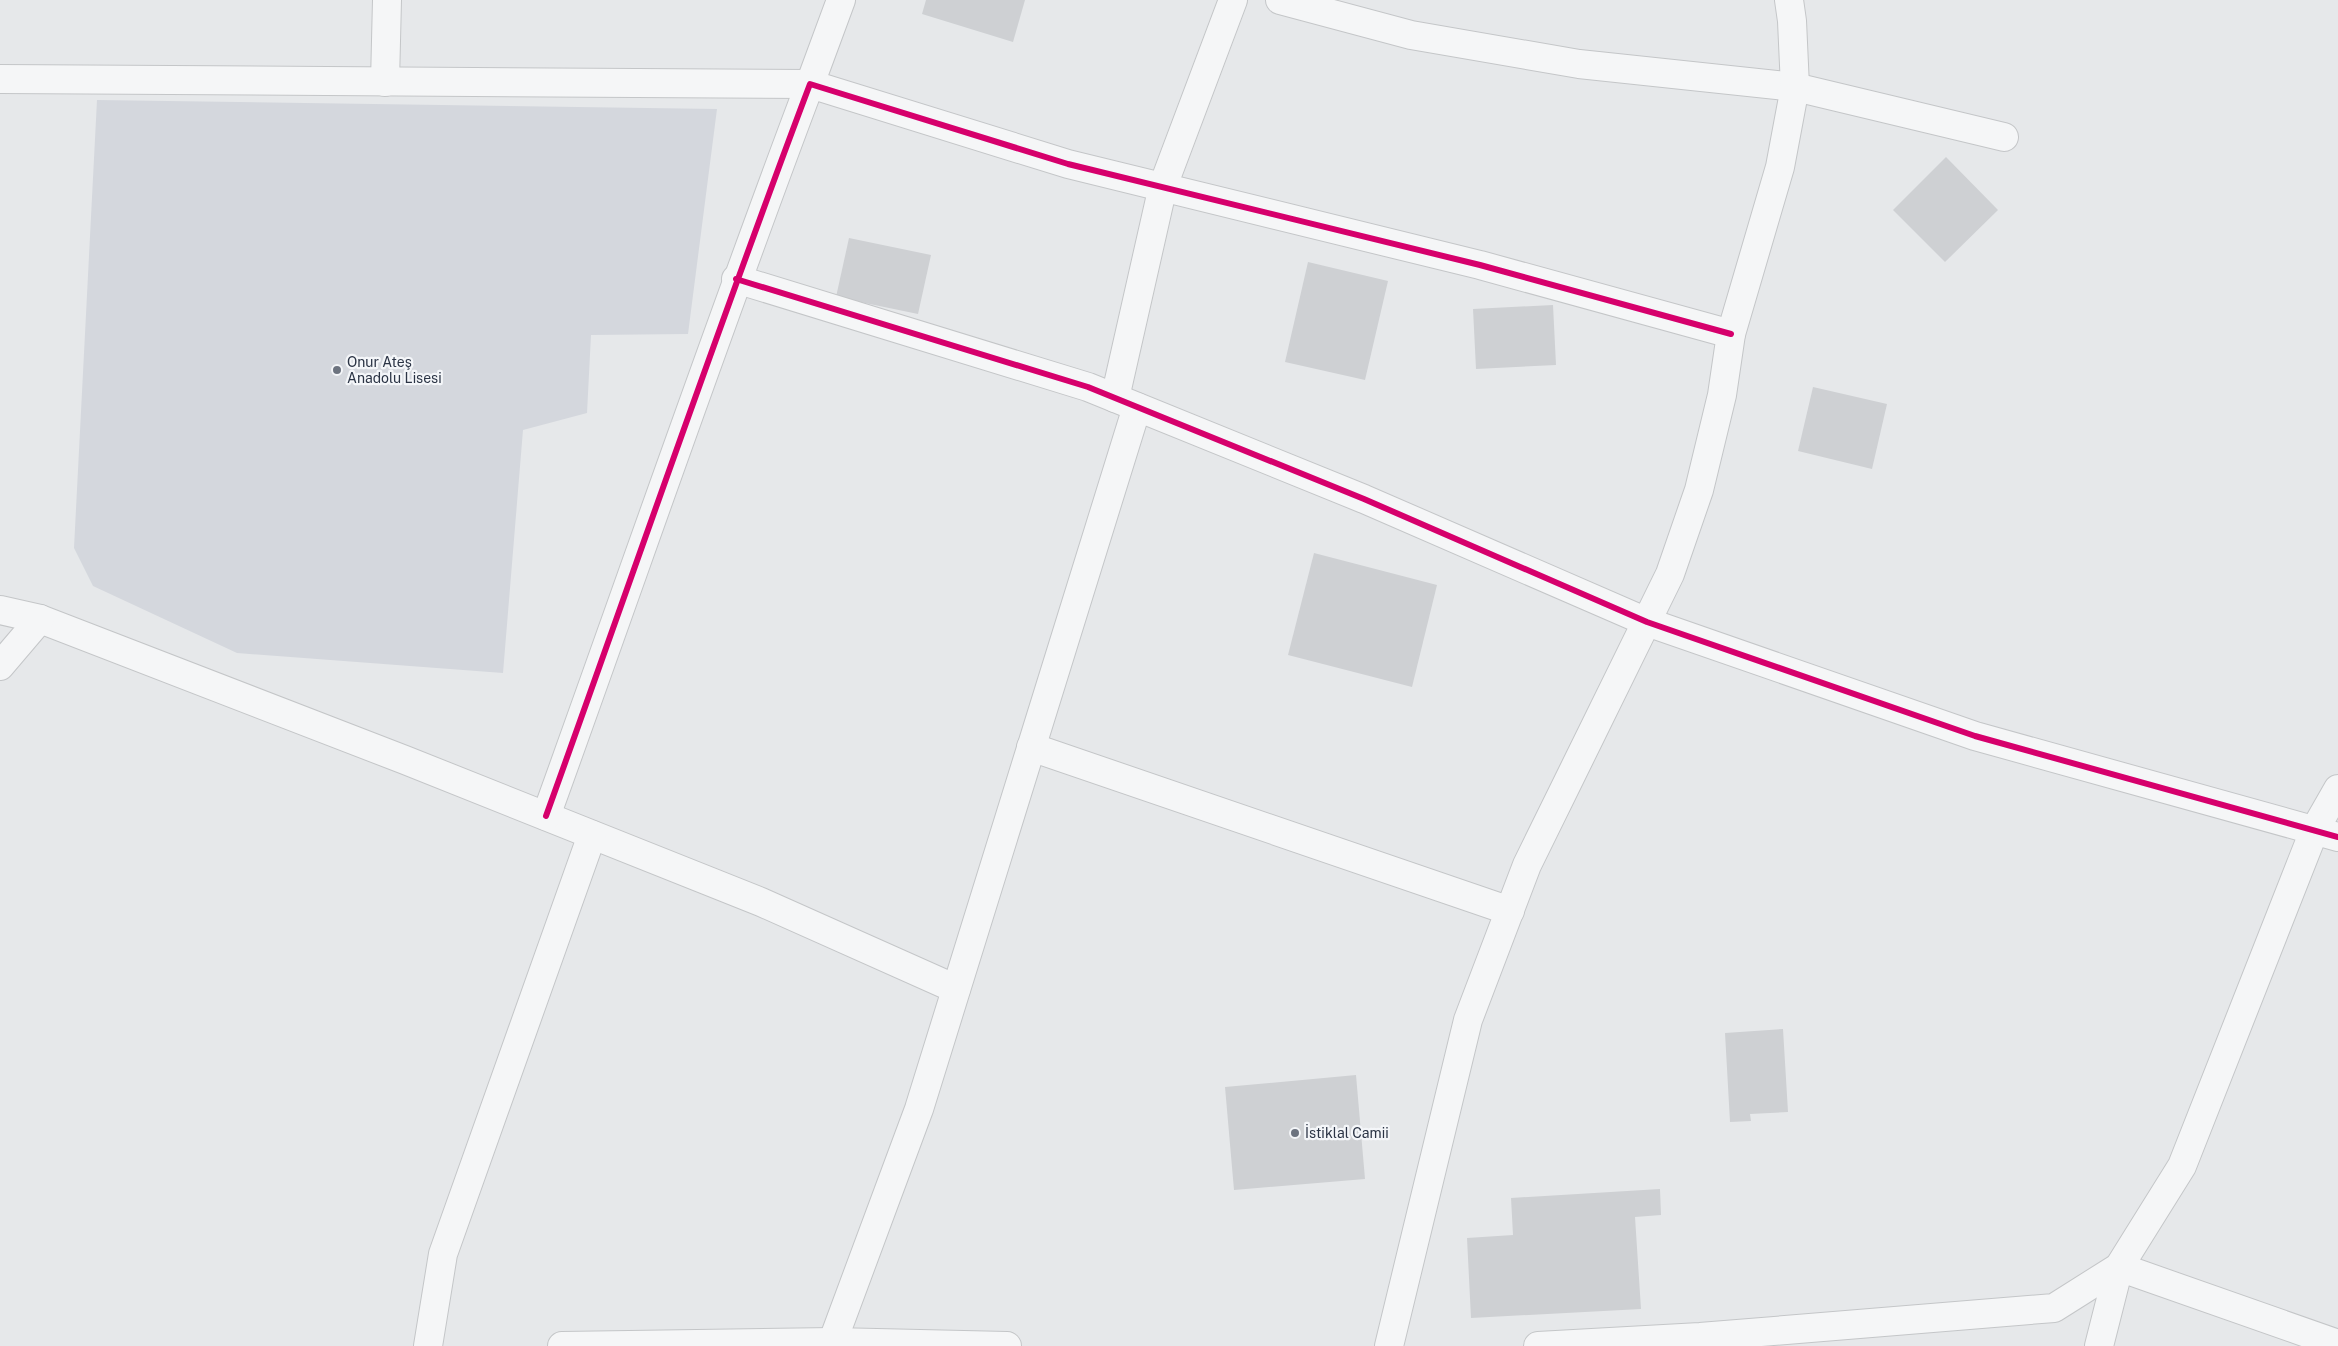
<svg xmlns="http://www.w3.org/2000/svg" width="2338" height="1346" font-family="'Public Sans',sans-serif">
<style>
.built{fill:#d4d7dd}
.building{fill:#ced0d3}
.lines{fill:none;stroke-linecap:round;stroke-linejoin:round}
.minor-casing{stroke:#c4c6c8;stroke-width:30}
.minor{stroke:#f5f6f7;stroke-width:28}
.cycleway-casing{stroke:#f4f6f9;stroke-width:9}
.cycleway{stroke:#d6006c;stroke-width:6}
.poi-dot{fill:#6c737f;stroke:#f4f6f9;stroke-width:2}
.labels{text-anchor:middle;stroke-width:4.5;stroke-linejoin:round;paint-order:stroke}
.poi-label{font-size:14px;fill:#2b3445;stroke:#f4f6f9;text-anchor:start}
</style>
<rect width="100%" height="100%" fill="#e6e8ea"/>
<!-- built -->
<polygon class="built" points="97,100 717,109 688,334 591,335 587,413 523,430 503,673 237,653 93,586 74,548"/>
<!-- building -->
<g class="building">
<polygon points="926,0 1025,0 1013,42 922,14"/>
<polygon points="1946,157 1998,210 1945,262 1893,210"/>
<polygon points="849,238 931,255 918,314 836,297"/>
<polygon points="1308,262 1388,281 1365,380 1285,362"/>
<polygon points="1553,305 1556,365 1476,369 1473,309"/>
<polygon points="1813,387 1887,404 1872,469 1798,451"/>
<polygon points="1314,553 1437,585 1412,687 1288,655"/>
<polygon points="1783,1029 1788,1112 1750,1114 1751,1121 1730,1122 1725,1033"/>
<polygon points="1356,1075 1365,1179 1234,1190 1225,1087"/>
<polygon points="1660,1189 1661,1215 1635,1217 1641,1309 1471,1318 1467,1238 1513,1235 1511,1198"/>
</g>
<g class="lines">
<defs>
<g id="minor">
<polyline points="1280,0 1411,35 1579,64 1795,87 2004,137"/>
<polyline points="0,79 810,84 841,0"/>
<polyline points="385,82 387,0"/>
<polyline points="736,279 1088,387 1364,499 1647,622 1975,736 2338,837"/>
<polyline points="1115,398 1163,186 1233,0"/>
<polyline points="0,610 40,619 405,760 761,902 956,989"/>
<polyline points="0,666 40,619"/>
<polyline points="1031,747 1510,911"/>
<path d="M546 816C634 572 718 327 810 84L1068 164 1480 265 1731 334"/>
<polyline points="428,1346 443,1254 592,835"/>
<polyline points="562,1346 833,1342 1007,1346"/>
<polyline points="831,1346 919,1109 1137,407"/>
<polyline points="1389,1346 1468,1020 1527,865 1670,574 1699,490 1722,395 1731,334 1780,167 1795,87 1792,21 1789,0"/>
<polyline points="1538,1346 1700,1337 2054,1308 2119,1267 2182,1166 2314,831 2338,789"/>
<polyline points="2099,1346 2119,1267 2338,1344"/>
</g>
</defs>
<!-- minor casing -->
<use href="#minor" class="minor-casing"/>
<!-- minor -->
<use href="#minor" class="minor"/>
<defs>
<g id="cycleway">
<polyline points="736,279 1088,387 1364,499 1647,622 1975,736 2338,837"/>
<path d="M546 816C634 572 718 327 810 84L1068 164 1480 265 1731 334"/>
</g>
</defs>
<!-- cycleway casing -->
<use href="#cycleway" class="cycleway-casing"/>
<!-- cycleway -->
<use href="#cycleway" class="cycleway"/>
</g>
<!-- markers -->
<g class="poi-dot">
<circle cx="337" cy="370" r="5"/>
<circle cx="1295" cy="1133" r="5"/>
</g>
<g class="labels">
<!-- poi labels -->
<g class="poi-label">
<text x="347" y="367">Onur Ateş<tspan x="347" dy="16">Anadolu Lisesi</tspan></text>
<text x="1305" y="1138">İstiklal Camii</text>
</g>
</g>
</svg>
